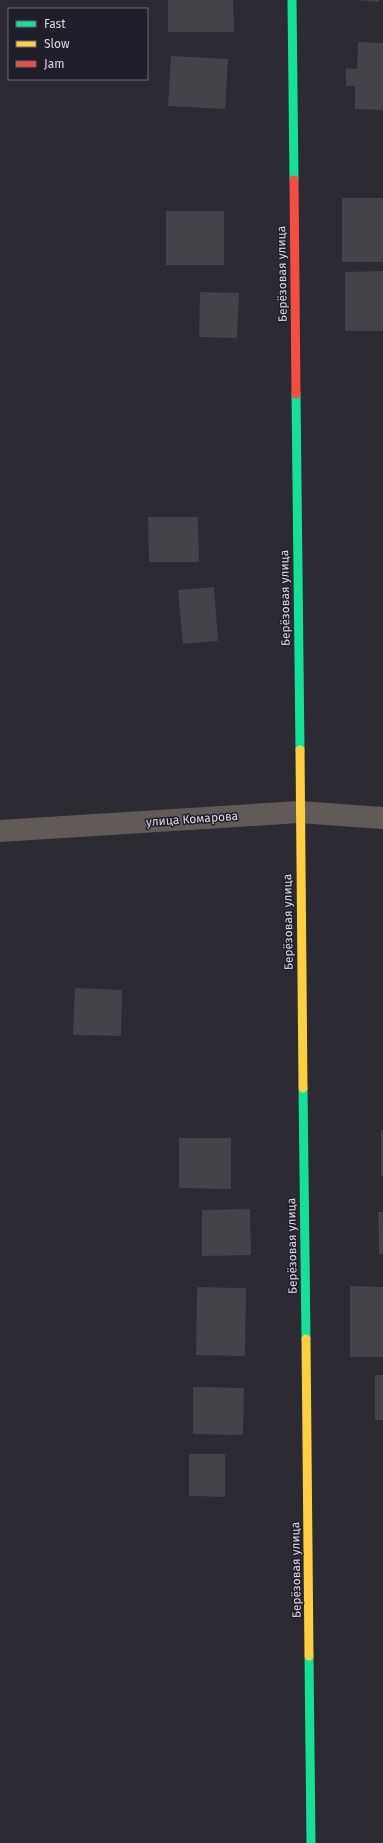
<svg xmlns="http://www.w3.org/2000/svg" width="383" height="1843" font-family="'Fira Sans',sans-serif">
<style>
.building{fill:#444349}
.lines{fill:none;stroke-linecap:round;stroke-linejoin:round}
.street{stroke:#625a56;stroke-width:22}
.fast{stroke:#16e098;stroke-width:9}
.slow{stroke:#ffcf43;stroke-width:9}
.jam{stroke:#f24e42;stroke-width:9}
.labels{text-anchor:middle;stroke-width:3;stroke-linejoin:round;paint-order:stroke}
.street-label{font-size:12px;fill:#dad8e1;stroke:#211e2b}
</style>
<rect width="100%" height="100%" fill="#2c2a32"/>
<!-- building -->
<g class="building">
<polygon points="168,0 233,0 234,32 168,32"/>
<polygon points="357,0 379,0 379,2"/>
<polygon points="358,42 383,43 383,110 355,109 355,86 346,86 346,68 357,69"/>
<polygon points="171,56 228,59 225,109 168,106"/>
<rect x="342" y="198" width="41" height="64"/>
<rect x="166" y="211" width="58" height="54"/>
<polygon points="383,271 383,331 345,331 345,272"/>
<polygon points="200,292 239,293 237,338 199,337"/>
<polygon points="148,517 198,517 199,562 149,562"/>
<polygon points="214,587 218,641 183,644 178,590"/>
<polygon points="75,988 122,990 121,1036 73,1035"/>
<rect x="381" y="1130" width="2" height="46"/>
<polygon points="179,1138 231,1138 231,1189 179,1188"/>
<polygon points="250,1209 251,1255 202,1256 202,1210"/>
<polygon points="378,1212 383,1212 383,1254 379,1254"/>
<polygon points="350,1286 383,1287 383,1357 350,1357"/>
<polygon points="197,1287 246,1288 245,1356 196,1355"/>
<rect x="375" y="1375" width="8" height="45"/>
<polygon points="193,1387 244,1388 243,1435 193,1434"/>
<polygon points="189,1454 225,1454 225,1497 189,1496"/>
</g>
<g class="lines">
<!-- street -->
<polyline class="street" points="0,831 299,812 383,818"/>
<!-- fast -->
<g class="fast">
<polyline points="292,0 294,180"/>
<polyline points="296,394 300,750"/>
<polyline points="303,1088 306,1339"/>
<polyline points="309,1656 311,1843"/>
</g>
<!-- slow -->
<g class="slow">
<polyline points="300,750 303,1088"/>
<polyline points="306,1339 309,1656"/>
</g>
<!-- jam -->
<polyline class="jam" points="294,180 296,394"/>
</g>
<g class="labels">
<!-- street labels -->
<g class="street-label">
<text transform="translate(282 274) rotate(-91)" y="4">Берёзовая улица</text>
<text transform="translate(285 598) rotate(-91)" y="4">Берёзовая улица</text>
<text transform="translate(192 819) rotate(-4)" y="4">улица Комарова</text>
<text transform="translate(288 922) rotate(-91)" y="4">Берёзовая улица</text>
<text transform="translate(292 1246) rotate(-91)" y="4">Берёзовая улица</text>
<text transform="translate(296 1570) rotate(-91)" y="4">Берёзовая улица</text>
</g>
</g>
<!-- legend -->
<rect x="8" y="8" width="140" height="72" fill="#211e2b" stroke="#6b6874"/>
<rect x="16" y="21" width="20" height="6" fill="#16e098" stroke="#6b6874"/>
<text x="44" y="28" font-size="12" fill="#dad8e1">Fast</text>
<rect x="16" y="41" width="20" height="6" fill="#ffcf43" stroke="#6b6874"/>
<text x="44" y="48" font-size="12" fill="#dad8e1">Slow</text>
<rect x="16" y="61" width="20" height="6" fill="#f24e42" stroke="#6b6874"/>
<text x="44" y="68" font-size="12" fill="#dad8e1">Jam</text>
</svg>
